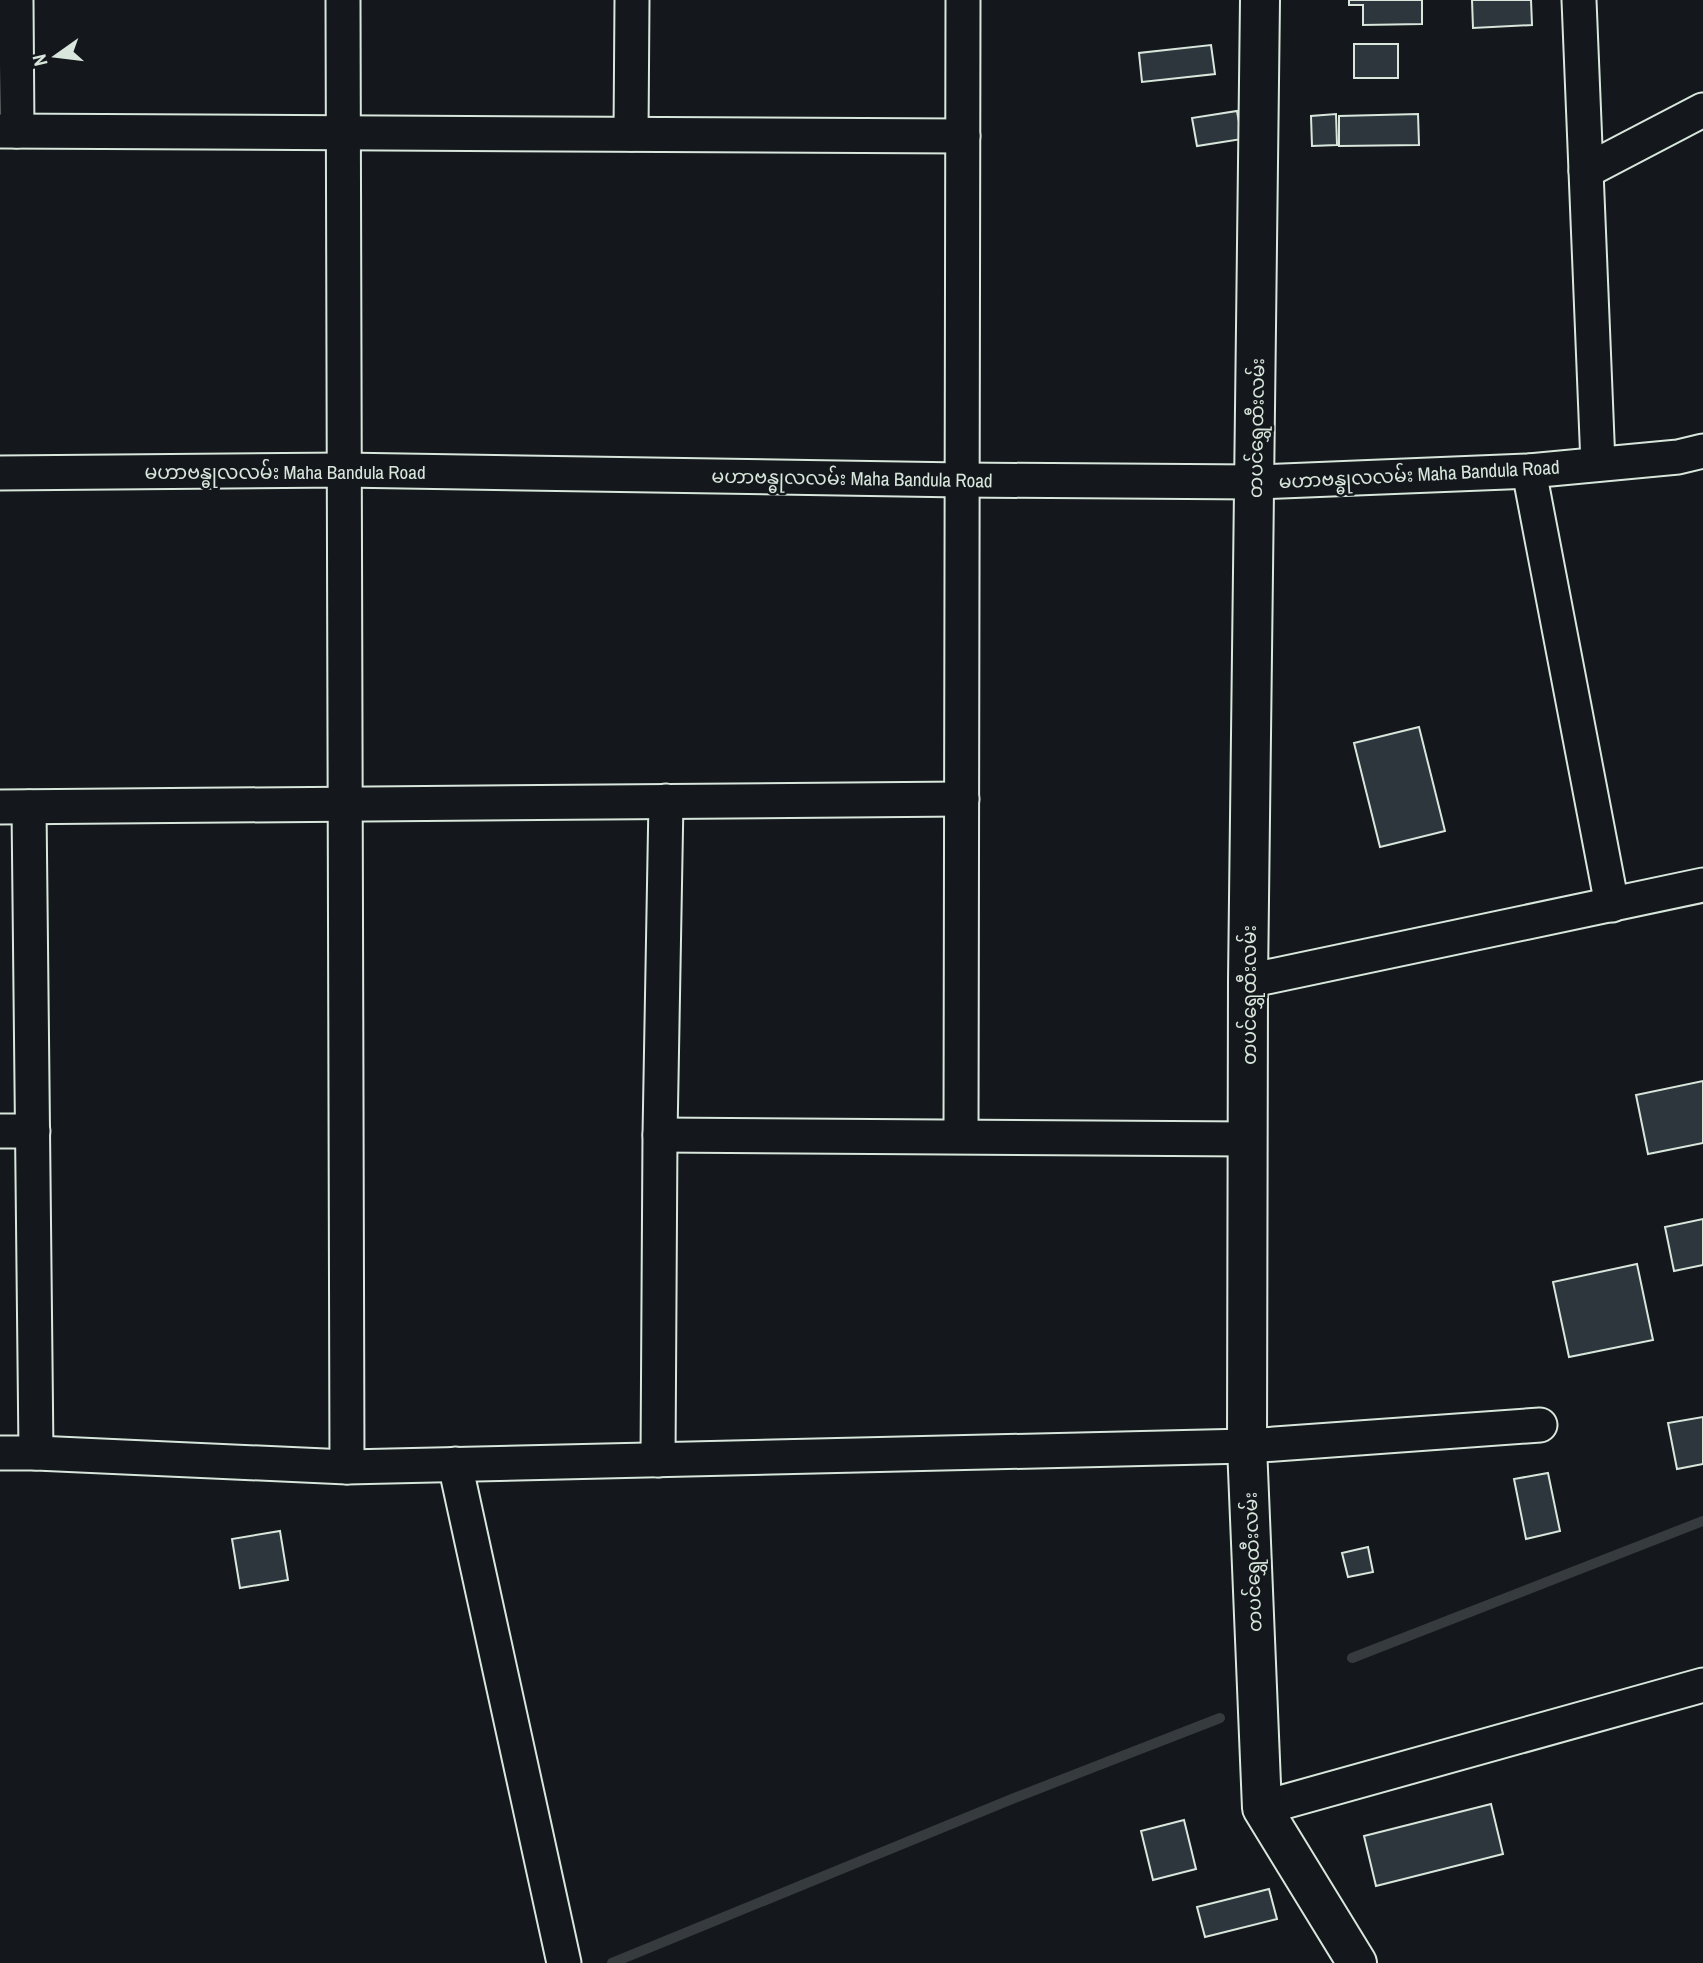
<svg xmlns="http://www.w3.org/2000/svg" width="1703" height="1963" font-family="'Archivo Narrow','Noto Sans Myanmar',sans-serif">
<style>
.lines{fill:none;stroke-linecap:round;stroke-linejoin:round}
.stream{stroke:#363b3e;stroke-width:10}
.building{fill:#2c363c;stroke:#d8e6dc;stroke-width:2}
.street-casing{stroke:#d8e6dc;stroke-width:37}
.secondary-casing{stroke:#d8e6dc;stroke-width:42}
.street{stroke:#14181c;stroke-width:33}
.secondary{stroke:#14181c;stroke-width:38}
.labels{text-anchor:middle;stroke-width:5;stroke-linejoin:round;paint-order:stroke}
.street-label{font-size:19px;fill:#d8e6dc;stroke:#14181c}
</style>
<rect width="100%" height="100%" fill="#14181c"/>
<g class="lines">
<!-- stream -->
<g class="stream">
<polyline points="1352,1658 1703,1521"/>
<polyline points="612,1963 1017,1797 1220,1718"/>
</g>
</g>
<!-- building -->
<g class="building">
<polygon points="1349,0 1422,0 1422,24 1363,25 1363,5 1349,5"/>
<polygon points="1472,0 1531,0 1532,25 1473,28"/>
<rect x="1354" y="44" width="44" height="34"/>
<polygon points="1211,45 1215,74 1142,82 1139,53"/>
<polygon points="1237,111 1242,139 1197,146 1192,118"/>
<polygon points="1336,114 1337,145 1312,146 1311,116"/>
<polygon points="1418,114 1419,145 1339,146 1339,116"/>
<polygon points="1419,727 1445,831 1380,847 1354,743"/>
<polygon points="1703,1081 1703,1143 1648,1154 1636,1095"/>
<polygon points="1703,1219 1703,1265 1674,1271 1665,1227"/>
<polygon points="1637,1264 1653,1340 1569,1357 1553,1282"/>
<polygon points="1703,1417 1703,1464 1677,1469 1668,1423"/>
<polygon points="1548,1473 1560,1531 1526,1539 1514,1479"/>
<polygon points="280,1531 288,1580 240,1588 232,1539"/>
<polygon points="1368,1547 1373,1572 1348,1577 1342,1553"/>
<polygon points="1491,1804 1503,1854 1376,1886 1364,1836"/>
<polygon points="1184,1820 1196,1869 1153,1880 1141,1831"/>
<polygon points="1269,1889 1277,1919 1205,1937 1197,1907"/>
</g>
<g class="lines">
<defs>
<g id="street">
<polyline points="16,0 17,131"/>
<polyline points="343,0 347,1467"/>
<polyline points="1579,0 1598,464"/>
<polyline points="0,131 963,136"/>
<polyline points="631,134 632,0"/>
<polyline points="1586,171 1703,110"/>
<polyline points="1529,471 1612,905"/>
<polyline points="0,473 343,470 962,480 1255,482 1529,471 1678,457 1703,451"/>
<polyline points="0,807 962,799"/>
<polyline points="29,807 36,1453"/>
<polyline points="1248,981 1703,885"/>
<polyline points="0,1131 33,1131"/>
<polyline points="660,1135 1248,1139"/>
<polyline points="961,1136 963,0"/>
<polyline points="0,1453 36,1453 347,1467 1247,1446 1540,1425"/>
<polyline points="658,1460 660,1135 666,801"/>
<polyline points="455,1464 564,1963"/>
<polyline points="1262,1808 1703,1685"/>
</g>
<polyline id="secondary" points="1260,0 1248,981 1247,1446 1262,1808 1357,1963"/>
</defs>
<!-- street casing -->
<use href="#street" class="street-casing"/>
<!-- secondary casing -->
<use href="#secondary" class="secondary-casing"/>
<!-- street -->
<use href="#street" class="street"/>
<!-- secondary -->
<use href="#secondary" class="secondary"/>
</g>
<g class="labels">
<!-- street labels -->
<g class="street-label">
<text transform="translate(1256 428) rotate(-89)" y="7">တပင်ရွှေထီးလမ်း</text>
<text x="285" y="479">မဟာဗန္ဓုလလမ်း Maha Bandula Road</text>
<text transform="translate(1419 474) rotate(-3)" y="7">မဟာဗန္ဓုလလမ်း Maha Bandula Road</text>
<text transform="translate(852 478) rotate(1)" y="7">မဟာဗန္ဓုလလမ်း Maha Bandula Road</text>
<text transform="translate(1249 995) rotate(-90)" y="7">တပင်ရွှေထီးလမ်း</text>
<text transform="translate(1252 1562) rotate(-92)" y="7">တပင်ရွှေထီးလမ်း</text>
</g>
</g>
<!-- north arrow -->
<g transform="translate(56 56) rotate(256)" stroke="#14181c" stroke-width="5" paint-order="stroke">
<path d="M0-5L12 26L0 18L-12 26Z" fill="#d8e6dc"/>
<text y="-10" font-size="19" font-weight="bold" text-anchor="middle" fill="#d8e6dc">N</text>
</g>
</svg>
